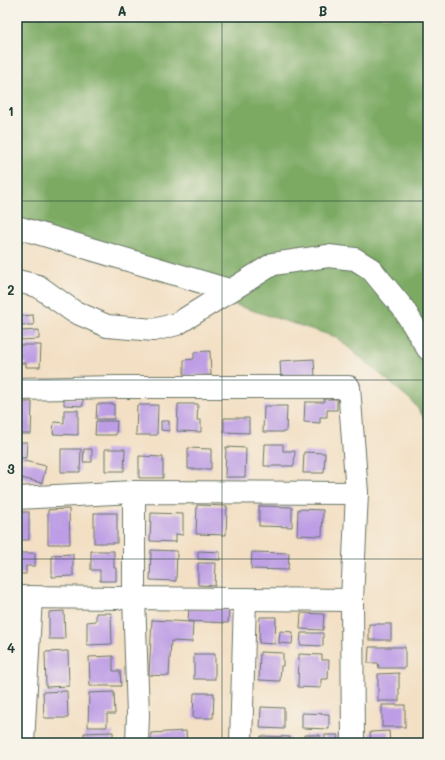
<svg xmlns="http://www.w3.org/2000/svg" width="445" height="760" font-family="Mali,sans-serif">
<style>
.forest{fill:#7baa64;stroke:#4d744c}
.building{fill:#bd9de5}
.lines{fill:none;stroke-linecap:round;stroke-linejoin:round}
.minor-casing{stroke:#697666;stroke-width:24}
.minor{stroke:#fff;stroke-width:22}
.grid{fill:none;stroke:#1f3d34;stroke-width:1;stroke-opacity:0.55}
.neatline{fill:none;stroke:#1f3d34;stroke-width:1.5}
.grid-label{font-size:13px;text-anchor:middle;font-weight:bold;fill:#1f3d34}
</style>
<rect width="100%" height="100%" fill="#f7f3e8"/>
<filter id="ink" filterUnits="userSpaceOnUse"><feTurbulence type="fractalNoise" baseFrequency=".025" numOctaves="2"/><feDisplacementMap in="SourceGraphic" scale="8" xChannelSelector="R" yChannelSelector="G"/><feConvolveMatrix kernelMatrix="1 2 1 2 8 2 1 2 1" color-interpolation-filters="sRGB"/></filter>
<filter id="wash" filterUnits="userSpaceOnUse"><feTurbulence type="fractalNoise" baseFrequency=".012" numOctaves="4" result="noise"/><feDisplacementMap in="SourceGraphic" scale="16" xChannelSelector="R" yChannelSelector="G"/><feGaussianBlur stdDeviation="0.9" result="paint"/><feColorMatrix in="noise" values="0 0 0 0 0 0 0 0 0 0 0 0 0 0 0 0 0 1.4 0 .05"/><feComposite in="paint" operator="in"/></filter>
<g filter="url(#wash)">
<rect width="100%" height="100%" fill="#f3dfc3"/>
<!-- forest -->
<polygon class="forest" points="17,17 428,17 428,423 412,401 336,337 282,320 17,234"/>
<g id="blocks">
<!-- building -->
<g class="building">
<polygon points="33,315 34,325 19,325 19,316"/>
<polygon points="39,330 39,339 21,340 20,331"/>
<polygon points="19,345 41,345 40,367 26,367 26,363 20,363"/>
<polygon points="210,351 211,375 184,376 184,360 194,359 194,352"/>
<polygon points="314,359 315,376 281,378 280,361"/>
<polygon points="64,398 83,399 83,406 64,405"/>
<polygon points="324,399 337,399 337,410 327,410 327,417 320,417 320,423 304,422 305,402 324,402"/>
<polygon points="17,402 32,402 31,434 17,434"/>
<polygon points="97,404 114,404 114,419 96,419"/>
<polygon points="178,404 198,404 197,420 201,420 201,432 177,431"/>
<polygon points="137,405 158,405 157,435 136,435"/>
<polygon points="264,406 287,406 286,432 263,432"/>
<polygon points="64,410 78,410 78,435 53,434 54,422 64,423"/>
<polygon points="224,418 249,418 249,433 224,432"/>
<polygon points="96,421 117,421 116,435 95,435"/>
<polygon points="161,421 169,421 169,431 161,430"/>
<polygon points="17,442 27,442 26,458 17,458"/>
<polygon points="265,444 283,444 283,451 295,451 294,466 264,466"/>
<polygon points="226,447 246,448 245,477 225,477"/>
<polygon points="188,448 211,449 211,469 188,469"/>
<polygon points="61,449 81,449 80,472 61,472"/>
<polygon points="84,449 92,449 92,462 83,462"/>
<polygon points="105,449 125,449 124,471 105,471"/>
<polygon points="304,452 325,453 324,473 303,473"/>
<polygon points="139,456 163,457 163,478 139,478"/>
<polygon points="20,460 46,466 42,483 17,477"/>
<polygon points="197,505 227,506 226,535 196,534"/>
<polygon points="259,506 292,507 292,527 259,526"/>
<polygon points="69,509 70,544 48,544 48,510"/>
<polygon points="298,509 323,510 322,536 297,535"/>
<rect x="17" y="512" width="12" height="28"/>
<rect x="94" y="513" width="23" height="30"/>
<polygon points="151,513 183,514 183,535 176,534 176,542 150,541"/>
<polygon points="151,550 177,551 176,581 150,580"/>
<polygon points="91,551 114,551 114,568 116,568 116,581 100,581 100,570 91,570"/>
<polygon points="198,551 220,552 220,560 198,559"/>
<polygon points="252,552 289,553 288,570 251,569"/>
<polygon points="17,553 35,553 35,566 26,566 26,574 17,574"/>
<polygon points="73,554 73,576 52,577 52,555"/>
<polygon points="198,563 216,563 215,586 198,585"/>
<polygon points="189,608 229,610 228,623 188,621"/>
<polygon points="64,611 65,639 49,639 49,612"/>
<polygon points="96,613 111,613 112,644 87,645 87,622 96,621"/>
<polygon points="301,613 324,614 323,630 300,629"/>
<polygon points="260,617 276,617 275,644 259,643"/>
<polygon points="152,620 193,622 192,642 171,641 169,676 149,675"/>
<rect x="369" y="624" width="22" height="16"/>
<polygon points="280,631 293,632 292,644 279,643"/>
<polygon points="301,633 323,633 323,646 300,645"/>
<polygon points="369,647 405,647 405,668 379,668 378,663 368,663"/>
<polygon points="68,651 69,686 46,687 45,652"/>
<polygon points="260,652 283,653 283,666 281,666 280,681 259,680"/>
<rect x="194" y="654" width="21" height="25"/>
<polygon points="299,654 322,655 322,660 329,660 328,679 321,679 321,688 298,687"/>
<polygon points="113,656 113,671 120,671 121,686 90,686 89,657"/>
<polygon points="399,673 399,701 378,701 378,674"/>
<polygon points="67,691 68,718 44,718 43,692"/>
<polygon points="114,692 115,714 107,714 107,727 88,727 89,693"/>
<polygon points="194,693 214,693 213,718 193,718"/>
<rect x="382" y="705" width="23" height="22"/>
<polygon points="261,707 284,708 284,729 260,728"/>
<polygon points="302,713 329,714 329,729 302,728"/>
<polygon points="186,731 187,743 151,743 151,733"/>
<polygon points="389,731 390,743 371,743 370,732"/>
<polygon points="113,732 113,743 84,743 84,733"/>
<polygon points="304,735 320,735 319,743 304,743"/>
<polygon points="325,735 338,735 337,743 325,743"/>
<polygon points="261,736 290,737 289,743 261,743"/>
</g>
</g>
</g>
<g filter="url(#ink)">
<use href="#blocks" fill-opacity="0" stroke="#697666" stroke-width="1"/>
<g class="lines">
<defs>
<g id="minor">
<polyline points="17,227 229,290"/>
<polyline points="17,281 38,286 73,311 107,326 154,330 177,324 273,264 328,256 355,259 371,269 403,308 428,349"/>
<polyline points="17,389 118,387 349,387 357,493 352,600 353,743"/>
<polyline points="134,492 134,597 138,715 137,743"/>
<polyline points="17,498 134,492 357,493"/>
<polyline points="17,597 352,600"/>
<polyline points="23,743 31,597"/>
<polyline points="241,743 245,599"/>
</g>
</defs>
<!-- minor casing -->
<use href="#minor" class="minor-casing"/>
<!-- minor -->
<use href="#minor" class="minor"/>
</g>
</g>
<!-- grid -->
<path class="grid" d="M222 17V743M17 201H428M17 380H428M17 559H428"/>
<!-- margin -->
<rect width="445" height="760" fill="none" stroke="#f7f3e8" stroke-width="44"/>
<rect x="22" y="22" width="401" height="716" class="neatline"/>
<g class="grid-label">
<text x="122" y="16">A</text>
<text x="323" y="16">B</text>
<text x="11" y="116">1</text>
<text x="11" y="295">2</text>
<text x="11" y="474">3</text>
<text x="11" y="653">4</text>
</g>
</svg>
